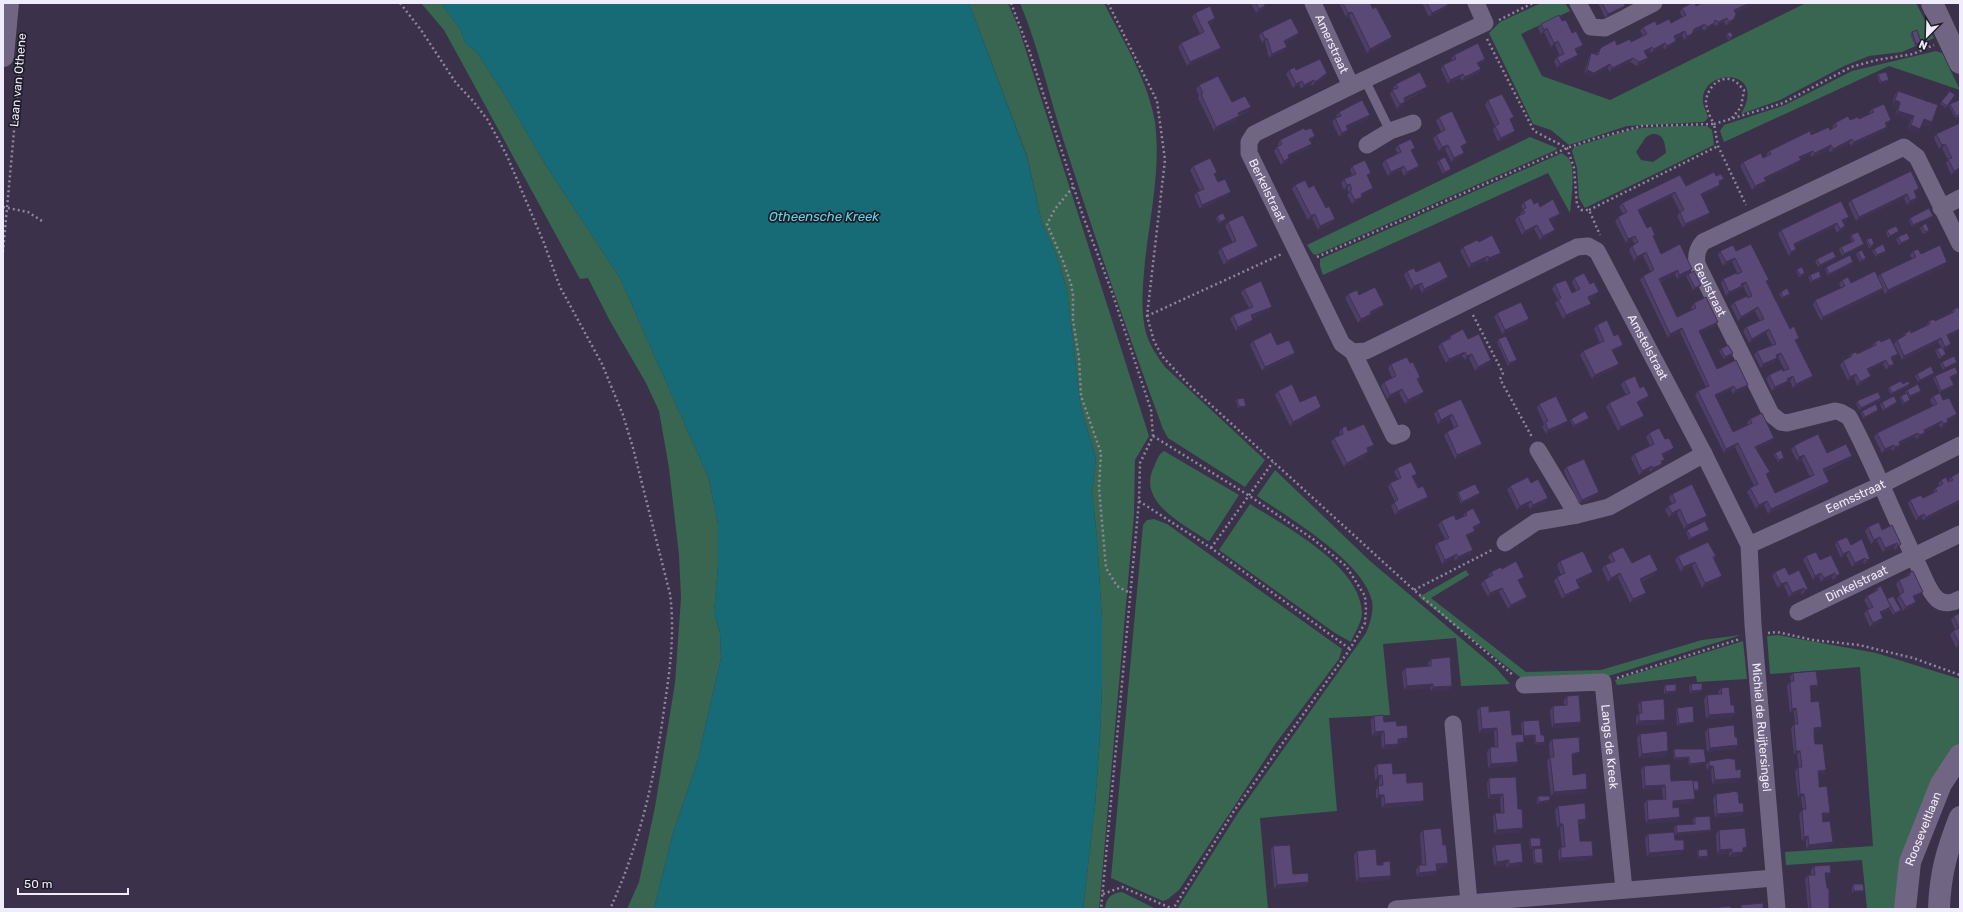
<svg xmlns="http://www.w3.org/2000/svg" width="1963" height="912" font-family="Rubik,sans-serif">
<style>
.green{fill:#396650;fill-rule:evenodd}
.water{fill:#166b77}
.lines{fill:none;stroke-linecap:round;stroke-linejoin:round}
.path{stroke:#8f879c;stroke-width:2.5;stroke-dasharray:2 3;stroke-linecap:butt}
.service{stroke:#706683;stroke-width:9}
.minor{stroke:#706683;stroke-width:17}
.tertiary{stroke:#706683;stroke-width:22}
.secondary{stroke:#706683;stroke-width:22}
.wall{fill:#4d3e66}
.shaded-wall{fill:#3f3253}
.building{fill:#5a4877;stroke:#3f3253}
.labels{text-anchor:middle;stroke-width:3.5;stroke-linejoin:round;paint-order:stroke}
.street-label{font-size:12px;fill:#f1ecfc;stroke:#201c27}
.water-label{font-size:13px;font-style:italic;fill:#61d6e8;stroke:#201c27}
</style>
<rect width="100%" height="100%" fill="#3b314b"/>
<!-- green -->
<g class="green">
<polygon points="421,3 441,3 460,29 466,44 476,51 506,97 545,164 620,278 709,479 718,525 718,567 714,612 720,633 721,658 697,763 673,833 654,909 627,909 639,882 655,807 675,683 681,598 679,555 669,468 659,411 646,383 610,321 588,278 580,279 444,30"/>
<polygon points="969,3 1008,3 1019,29 1149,436 1135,460 1134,514 1099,909 1083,909 1095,806 1100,736 1102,684 1102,621 1097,538 1092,492 1096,458 1081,409 1067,290 1056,254 1042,223 1027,156"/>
<path d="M1020 3H1104C1123 41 1148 80 1155 122 1161 168 1150 216 1145 261 1143 284 1140 310 1146 333 1150 346 1157 356 1165 367L1265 460 1245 487 1168 438 1163 429C1128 334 1095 238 1064 142 1049 96 1039 48 1020 3Z"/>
<path d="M1541 3H1565L1570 11 1521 34 1542 76 1610 100 1806 3H1916L1934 38 1902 52 1869 56 1844 66 1780 100 1741 114C1769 67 1699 67 1703 103 1704 108 1707 113 1708 118L1704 122 1627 126 1569 145 1551 130 1533 124 1489 33 1500 22Z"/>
<polygon points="1936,51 1942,53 1960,90 1889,66 1724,142 1720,131 1724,125 1785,105 1852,71"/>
<path d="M1676 126H1707L1712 130 1714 145 1585 208 1579 198 1577 168 1572 151 1574 147 1623 132 1642 128ZM1652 134C1664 133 1665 143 1666 153L1653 162 1641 160 1636 152 1646 137Z"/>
<polygon points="1530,137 1557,148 1556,150 1316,255 1313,254 1307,245"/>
<path d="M1562 153C1564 155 1568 157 1569 159 1576 170 1571 200 1570 213L1548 173 1323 275 1320 266V259Z"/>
<path d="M1164 451 1239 495 1210 540 1208 541C1185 525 1138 503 1153 469 1156 463 1158 454 1164 451Z"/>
<path d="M1275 470 1370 561 1496 668 1510 684 1461 686 1456 638 1383 644 1390 715 1329 718 1337 811 1260 818 1268 909H1177L1238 813 1366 633C1370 623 1374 612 1372 601 1363 561 1289 518 1257 496Z"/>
<path d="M1250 504C1286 527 1361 566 1362 613 1362 622 1354 634 1351 642L1335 633 1219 550Z"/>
<polygon points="1154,519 1167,524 1342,649 1339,659 1276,743 1179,890 1168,899 1163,901 1111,878 1143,525 1147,520"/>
<polygon points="1466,570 1469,575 1431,598 1526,672 1601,670 1702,640 1741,635 1602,678 1525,681 1419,597"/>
<polygon points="1778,635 1876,653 1960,679 1960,742 1939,775 1900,909 1867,909 1862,860 1786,865 1785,852 1873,846 1860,667 1770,674 1767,636"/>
<polygon points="1743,641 1747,679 1697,682 1696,676 1617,685 1615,680"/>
<path d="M1122 892 1156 909H1105C1106 898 1111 893 1122 892Z"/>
</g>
<!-- water -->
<polygon class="water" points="441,3 969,3 1027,157 1042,223 1056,254 1067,290 1081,409 1096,458 1092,492 1097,538 1102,621 1102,684 1100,736 1095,806 1083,909 654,909 673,833 697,763 721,658 720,633 714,612 718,567 718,525 709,479 620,278 545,164 506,97 476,51 466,44 460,29"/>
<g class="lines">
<!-- path -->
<g class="path">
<path d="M400 3 421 30 456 83 473 101 487 119 497 137 507 156 544 243 560 287 602 364 623 415 633 448 670 594C675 632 670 671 664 709 655 778 639 846 610 909"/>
<polyline points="1011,3 1029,50 1083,216 1112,292 1151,410 1153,436 1140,463 1139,501 1101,909"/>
<polyline points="1108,3 1157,101 1165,160 1147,316 1154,341 1162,356 1189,385 1414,590 1513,675"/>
<polyline points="1499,20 1533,3"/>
<polyline points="1487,39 1534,131 1567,148 1574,168 1577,205 1581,210 1589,210 1600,235"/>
<path d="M1732 118 1741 107 1744 90C1739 85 1736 80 1729 79 1717 77 1707 90 1706 101 1706 109 1710 117 1714 124L1783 103 1851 67 1877 60 1913 54 1934 45"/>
<polyline points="1073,187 1055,209 1047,224 1063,261 1071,284 1073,295 1073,320 1079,358 1081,396 1101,453 1099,488 1106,568 1117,586 1130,593"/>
<polyline points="3,207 28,212 42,221"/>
<polyline points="1589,210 1718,146"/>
<polyline points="3,252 20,65"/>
<polyline points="1317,257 1567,148 1593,139 1642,126 1714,124 1718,146 1746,205"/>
<polyline points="1473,315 1503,373 1500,379 1532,437"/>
<polyline points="1147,316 1282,254"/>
<polyline points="1153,436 1248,495 1313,539 1346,566 1365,596 1366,609 1365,623 1350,649 1234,811 1173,909"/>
<polyline points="1139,501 1211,548 1350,649"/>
<polyline points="1211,548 1273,462"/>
<polyline points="1414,590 1492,550"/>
<polyline points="1768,633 1777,632 1813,640 1859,645 1913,658 1960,675"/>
<polyline points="1617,678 1740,639"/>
<polyline points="1103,894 1122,887 1173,909"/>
</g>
<!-- service -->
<polyline class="service" points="1365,80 1390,131"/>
<!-- minor -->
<g class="minor">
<path id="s1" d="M1313 3 1351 86"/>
<path id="s2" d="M1476 3 1485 23 1351 86 1254 134 1249 142V153L1342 344 1353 352 1366 351 1577 247 1588 246 1597 251 1704 454 1749 545 1753 625 1777 909"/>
<polyline points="1578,3 1591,27 1605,28 1654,3"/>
<polyline points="1367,145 1390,131 1413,123"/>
<polyline points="1941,208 1960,198"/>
<path id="s3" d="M1960 244 1917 157 1904 147 1703 242C1697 249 1696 255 1697 264L1771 414 1781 422 1787 423 1835 411 1840 412 1849 417C1875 465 1894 518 1919 567 1924 577 1929 592 1937 599 1944 605 1953 603 1960 599"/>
<polyline points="1353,352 1394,436 1402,433"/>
<polyline points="1577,515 1609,507 1704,454"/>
<polyline points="1505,543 1536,522 1577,515 1538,450"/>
<path id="s4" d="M1749 545 1881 485 1960 445"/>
<path id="s5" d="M1798 612 1960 534"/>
<path id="s6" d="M1524 685 1603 682 1624 889"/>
<polyline points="1453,724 1469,903"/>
<polyline points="1396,909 1774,878"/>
</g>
<!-- tertiary -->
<g class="tertiary">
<polyline points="1932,3 1960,63"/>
<polyline points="3,56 8,3"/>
</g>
<!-- secondary -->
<g class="secondary">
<path id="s7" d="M1905 909 1910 862 1941 784 1960 755"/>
<path d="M1939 909C1940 874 1947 850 1960 817"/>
</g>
</g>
<!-- wall -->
<g class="wall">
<polygon points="1251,3 1268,3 1265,5 1265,6 1262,10 1256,13"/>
<polygon points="1339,3 1371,3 1370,4 1373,9 1392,37 1389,41 1367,53 1349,16 1346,17"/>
<polygon points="1422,3 1447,3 1448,5 1445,9 1429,17"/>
<polygon points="1598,3 1624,3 1625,6 1622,10 1605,18"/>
<polygon points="1757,3 1735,12 1731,23 1726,26 1724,22 1716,26 1713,24 1711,27 1704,31 1702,28 1692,33 1689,38 1684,40 1682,35 1675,39 1673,45 1664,50 1663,47 1651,53 1650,51 1645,53 1648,58 1645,62 1637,66 1630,62 1609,72 1608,68 1591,77 1584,74 1589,57 1591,53 1596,54 1600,49 1631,42 1643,36 1640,31 1643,27 1671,23 1682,17 1680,12 1682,8 1710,4"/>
<polygon points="1195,13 1213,22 1210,24 1218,52 1187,66 1178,47 1181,43 1200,34 1192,17"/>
<polygon points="1562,21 1580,49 1576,51 1576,59 1557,68 1554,61 1557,57 1560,56 1555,45 1551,47 1544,32 1541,34 1538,28 1541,24"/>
<polygon points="1262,32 1296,37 1285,43 1284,51 1269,58 1265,42 1262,43 1259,36"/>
<polygon points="1912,32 1920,44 1915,46 1910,34"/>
<polygon points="1727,33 1732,38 1728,40 1726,35"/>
<polygon points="1454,55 1485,59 1483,63 1478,65 1481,69 1478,74 1462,81 1460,78 1448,84 1441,69 1443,65 1452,60 1451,59"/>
<polygon points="1289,70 1296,70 1327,73 1325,77 1312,86 1311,84 1301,89 1299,85 1293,88 1286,74"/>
<polygon points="1878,74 1889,80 1888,82 1880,84 1877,76"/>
<polygon points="1396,84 1424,91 1405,101 1402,106 1397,109 1390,94 1392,90 1394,89 1393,88"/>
<polygon points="1199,85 1232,102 1248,111 1239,116 1236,120 1214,131 1198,98 1199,96 1196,89"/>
<polygon points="1898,91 1932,122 1929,126 1922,124 1918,133 1908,129 1911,120 1895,115 1898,107 1892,104 1895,95"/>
<polygon points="1950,91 1955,95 1946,108 1940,104"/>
<polygon points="1488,100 1511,122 1512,135 1498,142 1493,130 1495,126 1485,105"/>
<polygon points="1950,104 1960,116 1955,118 1949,106"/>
<polygon points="1872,109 1889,124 1886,125 1887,127 1884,131 1851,146 1849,143 1830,153 1829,150 1812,157 1810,155 1800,159 1798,164 1765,180 1766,181 1763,185 1752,190 1740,166 1743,162 1763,158 1767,156 1766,155 1769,151 1811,135 1830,130 1833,128 1832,127 1835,123 1859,119 1870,114 1869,113"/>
<polygon points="1339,112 1370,115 1367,119 1348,128 1345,134 1339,137 1332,122 1335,118 1337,117 1336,116"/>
<polygon points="1439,117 1467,143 1464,147 1462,148 1464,153 1461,157 1451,162 1445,149 1439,151 1433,139 1436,135 1441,132 1436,121"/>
<polygon points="1960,123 1960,171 1951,175 1946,163 1948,160 1942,148 1939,149 1934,138 1936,134"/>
<polygon points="1305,130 1313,140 1310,141 1312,144 1309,148 1289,157 1287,162 1281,165 1274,151 1277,147 1278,146 1278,144 1280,140"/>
<polygon points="1398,145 1412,152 1419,166 1416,170 1404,176 1401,170 1388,176 1382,164 1385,160 1398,154 1395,149"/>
<polygon points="1439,160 1451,169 1450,171 1443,174 1437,162"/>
<polygon points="1193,166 1215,175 1218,182 1228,196 1200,209 1194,196 1197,192 1200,191 1190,170"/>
<polygon points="1352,166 1368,177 1373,188 1370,192 1362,196 1360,201 1352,204 1347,195 1349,193 1347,188 1344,190 1341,183 1344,179 1352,175 1350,170"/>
<polygon points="1716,176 1721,183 1720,183 1717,189 1702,196 1710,213 1707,217 1683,228 1677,216 1680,212 1672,196 1639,212 1647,228 1655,235 1653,237 1661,254 1692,269 1689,273 1677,279 1675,274 1660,282 1677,317 1692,310 1691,308 1694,303 1718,322 1715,326 1700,333 1717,369 1748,385 1745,389 1733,394 1731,390 1716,397 1733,432 1748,425 1747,423 1750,419 1774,438 1772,442 1756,449 1767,476 1775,493 1810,477 1802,460 1797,461 1791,450 1794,446 1827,453 1852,456 1849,460 1824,472 1829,482 1826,486 1768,514 1764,505 1756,509 1747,492 1750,488 1754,486 1735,447 1724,453 1695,395 1698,391 1706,387 1680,332 1668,338 1640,280 1643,276 1651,272 1643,256 1634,261 1629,250 1632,246 1635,244 1632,240 1626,243 1615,221 1618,217 1623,214 1619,207 1622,203 1686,186"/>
<polygon points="1295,185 1309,188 1326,208 1335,219 1332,223 1318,230 1312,218 1308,220 1292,189"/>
<polygon points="1919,188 1916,192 1915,193 1914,202 1907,205 1904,198 1856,221 1848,204 1851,200"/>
<polygon points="1524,202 1534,204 1557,218 1551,221 1552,234 1540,240 1534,229 1522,235 1515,220 1518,216 1521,215 1520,214 1523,210 1521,206"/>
<polygon points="1217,216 1226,219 1225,221 1219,224 1216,218"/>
<polygon points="1933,216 1931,218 1912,227 1909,220 1910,218"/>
<polygon points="1846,221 1843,223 1845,226 1842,231 1837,233 1834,227 1795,246 1796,249 1793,253 1789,256 1778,234 1781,230"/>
<polygon points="1228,222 1258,246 1255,250 1224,265 1218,252 1221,248 1233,243 1225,226"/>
<polygon points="1922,226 1929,230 1928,232 1923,234 1920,228"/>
<polygon points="1887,230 1899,231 1897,233 1888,238 1886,232"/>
<polygon points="1851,235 1863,246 1842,256 1839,249 1841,247 1852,242 1850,237"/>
<polygon points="1898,237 1908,241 1899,245 1896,239"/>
<polygon points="1867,239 1873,246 1869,248 1866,241"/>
<polygon points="1479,242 1498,257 1486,262 1485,260 1469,268 1460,251 1463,247"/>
<polygon points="1874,249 1886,251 1885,253 1876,257 1872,251"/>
<polygon points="1720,251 1736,251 1767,282 1813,376 1810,380 1793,388 1790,381 1787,382 1785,385 1772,391 1766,379 1769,375 1785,371 1778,357 1777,358 1774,362 1761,368 1754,355 1757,351 1772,345 1766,333 1749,343 1743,331 1746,327 1760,321 1755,311 1738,321 1731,306 1734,302 1749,298 1743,286 1739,290 1726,296 1721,283 1723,279 1738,274 1732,262 1723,266 1718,255"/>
<polygon points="1913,251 1945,266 1885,294 1882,289 1881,292 1821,321 1813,305 1815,300 1841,288 1839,284 1842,280 1851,283 1878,277 1880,274 1912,259 1910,255"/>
<polygon points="1858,252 1866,258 1865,260 1860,262 1856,254"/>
<polygon points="1817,259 1835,259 1818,267 1815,261"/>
<polygon points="1852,264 1828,276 1825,269 1826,267"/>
<polygon points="1797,269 1805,273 1803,275 1799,277 1796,271"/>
<polygon points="1407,271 1416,272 1448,277 1445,281 1422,293 1419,287 1411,290 1404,275"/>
<polygon points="1688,274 1701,285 1699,287 1693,290 1686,276"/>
<polygon points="1810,275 1821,277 1820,279 1811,283 1808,277"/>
<polygon points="1574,278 1596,296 1589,300 1591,304 1588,308 1563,319 1555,303 1558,300 1552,289 1555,284 1572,293 1576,291 1572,282"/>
<polygon points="1244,289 1269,311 1252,318 1250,324 1236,331 1230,319 1233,315 1249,308 1241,293"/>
<polygon points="1781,292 1790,294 1789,296 1782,299 1779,294"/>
<polygon points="1348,294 1359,295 1384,305 1381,309 1371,314 1369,318 1358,323 1345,298"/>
<polygon points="1958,307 1960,332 1948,337 1948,348 1943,350 1944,356 1939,359 1935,351 1937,349 1941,347 1938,342 1902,360 1894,344 1897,340 1902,337 1905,333 1911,333 1926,326 1929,321 1935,321 1950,314 1953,310"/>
<polygon points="1497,313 1529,319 1526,323 1502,334 1494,317"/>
<polygon points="1597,325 1620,349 1613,352 1616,368 1592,379 1580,355 1583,351 1600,343 1594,329"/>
<polygon points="1450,336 1468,339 1491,360 1489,365 1475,371 1469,358 1465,360 1462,356 1446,363 1438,347 1441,343 1447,340"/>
<polygon points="1498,339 1515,362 1508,366 1497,342"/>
<polygon points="1253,341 1277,345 1295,353 1292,357 1262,371 1250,345"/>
<polygon points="1875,342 1881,342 1898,354 1895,358 1892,359 1894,364 1892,368 1886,370 1883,364 1868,371 1868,380 1857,386 1854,378 1848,381 1840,365 1843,361 1848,358 1851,354 1857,354 1872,346"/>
<polygon points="1721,349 1733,353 1731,356 1724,359 1719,351"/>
<polygon points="1942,362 1956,364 1943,370 1940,364"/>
<polygon points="1410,363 1420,377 1418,380 1421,396 1405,404 1399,393 1387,399 1381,386 1384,382 1392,378 1388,368 1391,364"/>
<polygon points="1934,373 1933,375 1918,382 1915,376 1917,374"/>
<polygon points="1957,375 1951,378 1953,387 1940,393 1933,378 1935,376"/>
<polygon points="1624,381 1646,400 1638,404 1641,420 1618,431 1606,407 1609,403 1626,395 1621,385"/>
<polygon points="1903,384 1909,386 1891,395 1888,389 1889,387"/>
<polygon points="1907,390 1920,393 1909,398 1910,400 1909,402 1903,405 1900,398 1901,396 1906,394 1905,392"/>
<polygon points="1278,391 1300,402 1319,411 1290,426 1275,395"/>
<polygon points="1933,396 1943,400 1957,414 1954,418 1948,421 1945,426 1941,428 1939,425 1924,433 1922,437 1917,439 1915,437 1900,444 1898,449 1892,451 1891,449 1882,453 1874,437 1877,433 1933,406 1930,400"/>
<polygon points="1881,398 1880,400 1859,410 1856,403 1857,401"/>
<polygon points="1237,399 1244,408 1238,409 1236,401"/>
<polygon points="1461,399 1482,444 1479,448 1455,459 1444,436 1447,432 1454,428 1450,418 1438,424 1434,414 1437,410"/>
<polygon points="1882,402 1896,404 1883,411 1880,404"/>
<polygon points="1539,404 1565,425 1546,434 1542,427 1544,424 1537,408"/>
<polygon points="1878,410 1877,412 1864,419 1861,413 1862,411"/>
<polygon points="1589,418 1588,420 1574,427 1570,421 1571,419"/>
<polygon points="1342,428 1374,445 1371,449 1368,451 1366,457 1344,467 1331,442 1334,438 1340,435 1339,432"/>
<polygon points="1649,433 1671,452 1663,456 1662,464 1659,468 1650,472 1649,470 1639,475 1631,458 1634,454 1650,446 1646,437"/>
<polygon points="1775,453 1784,458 1783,460 1778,462 1774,455"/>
<polygon points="1566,467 1599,492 1597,496 1579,504 1564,471"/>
<polygon points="1397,468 1414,478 1425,501 1395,515 1391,506 1395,502 1388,487 1390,483 1398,479 1394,472"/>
<polygon points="1960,472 1960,503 1923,521 1922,518 1916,521 1908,504 1910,500 1923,498 1933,493 1933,492 1935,488 1939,486 1938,484 1941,480 1948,482 1948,481 1951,477"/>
<polygon points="1531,483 1548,498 1545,502 1530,509 1528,505 1517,510 1507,490 1510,486"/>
<polygon points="1458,492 1480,493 1478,496 1461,504 1457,494"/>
<polygon points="1672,494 1704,520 1684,529 1677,514 1669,517 1665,510 1668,506 1672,504 1669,498"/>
<polygon points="1466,512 1481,523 1478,527 1474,529 1475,531 1472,535 1467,537 1473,550 1470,554 1455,561 1454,558 1442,564 1435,547 1437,543 1445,539 1438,525 1441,521 1456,520 1463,517 1463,516"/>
<polygon points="1892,525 1898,548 1895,550 1894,547 1883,552 1877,541 1871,544 1865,531 1868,527 1882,530"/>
<polygon points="1687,530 1709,530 1707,532 1689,540 1686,532"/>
<polygon points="1837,541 1851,545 1870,559 1868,563 1864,564 1863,562 1852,567 1846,555 1841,558 1835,545"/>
<polygon points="1611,553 1655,574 1641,582 1646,593 1643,597 1630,603 1618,577 1608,582 1602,569 1605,565 1611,562 1608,557"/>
<polygon points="1831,555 1837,578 1833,580 1832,577 1821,582 1819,577 1813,580 1803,560 1806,556 1820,560"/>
<polygon points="1678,556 1716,556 1714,559 1719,580 1702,588 1692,566 1681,572 1675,560"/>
<polygon points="1560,561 1590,576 1577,583 1577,592 1562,599 1554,581 1557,577 1561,575 1557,565"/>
<polygon points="1502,569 1522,581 1519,582 1524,601 1508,609 1499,592 1488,597 1481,584 1484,580 1489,577 1488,576 1491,572"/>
<polygon points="1799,570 1806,593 1802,595 1801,592 1789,597 1784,586 1778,588 1772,576 1775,572 1789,575"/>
<polygon points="1909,573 1920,596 1914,599 1916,602 1913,607 1903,611 1897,599 1899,595 1900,594 1896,584 1899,580 1907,577"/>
<polygon points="1877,588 1887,599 1901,610 1899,612 1893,615 1890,609 1888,611 1881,614 1883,618 1880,622 1870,627 1864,614 1867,610 1869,609 1864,600 1867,596 1874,592"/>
<polygon points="1960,613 1960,646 1956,648 1950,635 1953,631 1955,630 1951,620 1954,616"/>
<polygon points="1431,659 1452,686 1449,690 1431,691 1430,688 1404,690 1402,672 1405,668 1428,666 1428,663"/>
<polygon points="1793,673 1818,685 1815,689 1810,689 1811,702 1819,731 1814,732 1815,744 1826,770 1823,774 1818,774 1819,787 1830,813 1827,817 1822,817 1823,822 1830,847 1806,849 1806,841 1802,841 1799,814 1802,810 1803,810 1802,805 1801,798 1798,798 1795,771 1799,767 1797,755 1794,755 1791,728 1794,724 1795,724 1794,712 1790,713 1787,686 1790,682 1791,682 1790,677"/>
<polygon points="1691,684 1701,692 1690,693 1689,686"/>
<polygon points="1665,685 1676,691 1675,693 1664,694 1664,687"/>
<polygon points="1721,688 1735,713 1732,717 1706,719 1704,699 1707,695 1719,694 1718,692"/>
<polygon points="1567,696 1581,722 1578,726 1552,728 1550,710 1553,706 1564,705 1564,700"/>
<polygon points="1641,701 1665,720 1662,724 1636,725 1636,717 1639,713 1638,705"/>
<polygon points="1480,707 1489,712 1512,735 1522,734 1521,723 1523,721 1541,735 1544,744 1535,745 1534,737 1523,738 1524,742 1521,746 1516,747 1515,766 1488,768 1487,752 1490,747 1495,747 1494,732 1479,733 1477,711"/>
<polygon points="1677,708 1692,724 1677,726 1676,710"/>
<polygon points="1374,716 1384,722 1397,726 1405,742 1398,743 1398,744 1395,748 1382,749 1381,735 1372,736 1371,720"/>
<polygon points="1708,728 1735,737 1738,745 1735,749 1707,752 1705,732"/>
<polygon points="1640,734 1666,756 1639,758 1637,738"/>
<polygon points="1552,739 1577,756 1572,757 1573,775 1587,789 1584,793 1551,796 1547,761 1550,757 1549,743"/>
<polygon points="1674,749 1706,762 1704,764 1689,766 1688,759 1674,760 1673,751"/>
<polygon points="1731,759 1736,770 1741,778 1738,782 1712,784 1711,770 1707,771 1706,765 1709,761"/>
<polygon points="1377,764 1393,774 1407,783 1421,805 1382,808 1381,799 1376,799 1376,790 1378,786 1379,786 1379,779 1375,780 1374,768"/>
<polygon points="1644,766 1671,781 1693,781 1699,790 1697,792 1694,792 1695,799 1692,803 1673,804 1673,808 1680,817 1677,821 1646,824 1644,804 1647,800 1663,799 1662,789 1643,790 1641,770"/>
<polygon points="1489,778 1518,809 1521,832 1494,834 1493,817 1495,813 1501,813 1500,798 1488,799 1487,783"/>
<polygon points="1731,791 1744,812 1741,816 1715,818 1713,798 1716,794 1730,793"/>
<polygon points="1538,796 1550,800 1549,802 1537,804 1537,798"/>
<polygon points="1558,806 1583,823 1578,824 1580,841 1593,856 1590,860 1559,862 1558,851 1561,847 1562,847 1560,828 1557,828 1555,810"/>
<polygon points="1695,817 1711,830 1710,832 1675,835 1674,827 1676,825 1693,824 1693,819"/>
<polygon points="1423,830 1443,845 1448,863 1445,867 1437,868 1437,871 1434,875 1417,877 1416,870 1419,865 1422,865 1420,834"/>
<polygon points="1719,830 1747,847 1744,851 1743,851 1740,856 1729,857 1729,853 1717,854 1716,834"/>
<polygon points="1648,834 1682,854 1647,857 1645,838"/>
<polygon points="1530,838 1541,846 1539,848 1543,863 1542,865 1534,865 1532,851 1534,849 1530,849 1529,841"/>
<polygon points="1495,845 1520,866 1506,868 1506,865 1494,866 1492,849"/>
<polygon points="1273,846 1293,874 1309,882 1306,886 1274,889 1271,850"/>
<polygon points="1698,850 1707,858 1698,859 1697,852"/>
<polygon points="1357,851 1377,865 1381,865 1383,862 1391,876 1388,880 1356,882 1354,855"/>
<polygon points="1814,866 1828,877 1825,877 1829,909 1808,909 1805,879 1808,875 1811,875 1811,870"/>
<polygon points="1853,884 1862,893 1852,893 1852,886"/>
</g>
<!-- shaded-wall -->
<g class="shaded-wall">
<polygon points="1750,3 1757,3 1731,14 1734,10"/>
<polygon points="1448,5 1445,9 1429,17 1432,13"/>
<polygon points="1265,6 1262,10 1256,13 1259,9"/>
<polygon points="1625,6 1622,10 1605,18 1608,14"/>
<polygon points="1352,12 1349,16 1346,17 1348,13"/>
<polygon points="1215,18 1213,22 1206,26 1208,22"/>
<polygon points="1727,18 1724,22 1716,26 1719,22"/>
<polygon points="1734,19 1731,23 1726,26 1729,22"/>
<polygon points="1714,23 1711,27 1704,31 1707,27"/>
<polygon points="1705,24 1702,28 1691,33 1694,29"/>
<polygon points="1547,28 1544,32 1541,34 1544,30"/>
<polygon points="1685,31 1682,35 1671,40 1674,36"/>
<polygon points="1299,33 1296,37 1281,45 1284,41"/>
<polygon points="1692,34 1689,38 1684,40 1687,36"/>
<polygon points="1392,37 1389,41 1367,53 1370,49"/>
<polygon points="1267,38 1265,42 1262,43 1265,39"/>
<polygon points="1558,41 1555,45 1551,47 1554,43"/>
<polygon points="1676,41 1673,45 1664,50 1667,46"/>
<polygon points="1921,42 1920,44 1915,46 1916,44"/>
<polygon points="1665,43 1663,47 1651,53 1654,49"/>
<polygon points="1583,45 1580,49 1573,53 1575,49"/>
<polygon points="1287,47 1284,51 1269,58 1272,54"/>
<polygon points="1652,47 1650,51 1641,55 1644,51"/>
<polygon points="1221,48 1218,52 1187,66 1190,62"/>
<polygon points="1578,55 1576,59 1557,68 1560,64"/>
<polygon points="1633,58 1630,62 1609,72 1612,68"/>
<polygon points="1648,58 1645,62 1637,66 1639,62"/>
<polygon points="1485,59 1483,63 1474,67 1477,63"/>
<polygon points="1610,64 1608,68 1591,77 1584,74 1587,70"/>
<polygon points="1481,69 1478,74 1462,81 1465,77"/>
<polygon points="1327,73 1325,77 1312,86 1315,82"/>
<polygon points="1463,74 1460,78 1448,84 1450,80"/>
<polygon points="1314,80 1311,84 1301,89 1304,85"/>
<polygon points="1889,80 1888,82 1880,84 1881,82"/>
<polygon points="1302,81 1299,85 1293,88 1296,84"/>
<polygon points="1427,87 1424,91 1401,102 1404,98"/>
<polygon points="1895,100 1900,102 1898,107 1892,104"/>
<polygon points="1405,102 1402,106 1397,109 1400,104"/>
<polygon points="1251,107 1248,111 1235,117 1238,113"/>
<polygon points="1898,111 1914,116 1911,120 1895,115"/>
<polygon points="1370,115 1367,119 1344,130 1346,126"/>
<polygon points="1239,116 1236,120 1214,131 1216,127"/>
<polygon points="1924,119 1932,122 1929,126 1921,123"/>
<polygon points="1891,120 1889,124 1882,127 1885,123"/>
<polygon points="1911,125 1920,129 1918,133 1908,129"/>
<polygon points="1887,127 1884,131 1851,146 1854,142"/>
<polygon points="1348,130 1345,134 1339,137 1342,133"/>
<polygon points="1515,131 1512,135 1498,142 1501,138"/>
<polygon points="1315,136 1313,140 1307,143 1309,139"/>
<polygon points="1852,139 1849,143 1830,153 1833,149"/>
<polygon points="1467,143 1464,147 1458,150 1461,146"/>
<polygon points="1312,144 1309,148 1285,159 1288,155"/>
<polygon points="1945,144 1942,148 1939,149 1942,145"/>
<polygon points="1448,145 1445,149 1439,151 1442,147"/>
<polygon points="1831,145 1829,150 1812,157 1815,153"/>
<polygon points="1813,151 1810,155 1796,161 1799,157"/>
<polygon points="1464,153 1461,157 1451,162 1454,158"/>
<polygon points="1289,158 1287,162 1281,165 1284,161"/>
<polygon points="1801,160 1798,164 1761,182 1764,178"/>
<polygon points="1404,166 1401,170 1388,176 1391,172"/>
<polygon points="1419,166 1416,170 1404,176 1407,172"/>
<polygon points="1960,168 1960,171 1951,175 1954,171"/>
<polygon points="1451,169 1450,171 1443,174 1445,172"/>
<polygon points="1724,179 1721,183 1716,185 1719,181"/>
<polygon points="1766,181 1763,185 1752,190 1755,186"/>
<polygon points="1350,184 1347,188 1344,190 1347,185"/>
<polygon points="1720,185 1717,189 1698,198 1701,194"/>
<polygon points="1373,188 1370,192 1358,198 1361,194"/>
<polygon points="1919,188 1916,192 1911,195 1914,191"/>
<polygon points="1231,192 1228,196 1200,209 1202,205"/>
<polygon points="1675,192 1672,196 1635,214 1638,210"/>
<polygon points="1907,194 1904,198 1856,221 1859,217"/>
<polygon points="1362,197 1360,201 1352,204 1355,200"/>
<polygon points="1917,198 1914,202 1907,205 1910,201"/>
<polygon points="1710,213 1707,217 1683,228 1685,224"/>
<polygon points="1315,214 1312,218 1308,220 1311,216"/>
<polygon points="1560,214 1557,218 1547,223 1549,219"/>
<polygon points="1933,216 1931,218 1912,227 1913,225"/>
<polygon points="1849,217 1846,221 1839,224 1842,220"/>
<polygon points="1226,219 1225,221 1219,224 1220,222"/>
<polygon points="1335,219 1332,223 1318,230 1320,226"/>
<polygon points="1837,223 1834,227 1791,248 1794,244"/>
<polygon points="1537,225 1534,229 1522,235 1525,231"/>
<polygon points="1845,226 1842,231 1837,233 1840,229"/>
<polygon points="1555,230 1552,234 1540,240 1543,236"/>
<polygon points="1899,231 1897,233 1888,238 1890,236"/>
<polygon points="1635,236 1632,240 1626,243 1628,239"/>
<polygon points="1910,239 1908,241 1899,245 1901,243"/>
<polygon points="1864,244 1863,246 1842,256 1844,254"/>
<polygon points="1258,246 1255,250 1224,265 1227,261"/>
<polygon points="1796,249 1793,253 1789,256 1791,252"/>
<polygon points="1886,251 1885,253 1876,257 1877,255"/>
<polygon points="1646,252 1643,256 1634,261 1637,257"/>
<polygon points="1501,253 1498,257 1486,262 1489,258"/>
<polygon points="1488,256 1485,260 1469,268 1471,264"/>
<polygon points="1836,257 1835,259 1818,267 1820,265"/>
<polygon points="1735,258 1732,262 1723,266 1726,262"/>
<polygon points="1866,258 1865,260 1860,262 1862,260"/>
<polygon points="1853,262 1852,264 1828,276 1829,274"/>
<polygon points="1947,262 1945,266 1885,294 1888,290"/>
<polygon points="1692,269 1689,273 1677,279 1679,275"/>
<polygon points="1678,270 1675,274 1656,283 1659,279"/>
<polygon points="1448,277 1445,281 1422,293 1424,289"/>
<polygon points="1821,277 1820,279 1811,283 1812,281"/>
<polygon points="1746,282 1743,286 1738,288 1741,284"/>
<polygon points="1422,283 1419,287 1411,290 1414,286"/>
<polygon points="1701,285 1699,287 1693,290 1695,288"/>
<polygon points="1742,286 1739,290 1726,296 1729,292"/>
<polygon points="1883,288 1881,292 1821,321 1823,317"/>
<polygon points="1599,292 1596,296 1585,301 1588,297"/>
<polygon points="1790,294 1789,296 1782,299 1783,297"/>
<polygon points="1591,304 1588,308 1563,319 1566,315"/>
<polygon points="1384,305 1381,309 1367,316 1370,312"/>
<polygon points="1272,307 1269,311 1248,319 1251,315"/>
<polygon points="1758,307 1755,311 1738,321 1741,317"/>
<polygon points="1371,314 1369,318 1358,323 1361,319"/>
<polygon points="1529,319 1526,323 1502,334 1505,330"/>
<polygon points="1253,320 1250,324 1236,331 1238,327"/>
<polygon points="1718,322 1715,326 1696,335 1699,331"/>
<polygon points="1682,328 1680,332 1668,338 1670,334"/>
<polygon points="1769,329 1766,333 1749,343 1752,339"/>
<polygon points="1960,329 1960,332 1944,339 1947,335"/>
<polygon points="1941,338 1938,342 1902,360 1904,356"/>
<polygon points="1951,344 1948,348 1942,351 1945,347"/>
<polygon points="1623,345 1620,349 1609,354 1612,350"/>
<polygon points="1465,352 1462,356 1446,363 1449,359"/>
<polygon points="1295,353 1292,357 1262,371 1265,367"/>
<polygon points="1733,353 1731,356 1724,359 1725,357"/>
<polygon points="1781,353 1778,357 1773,359 1776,355"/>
<polygon points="1472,354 1469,358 1465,360 1467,356"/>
<polygon points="1898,354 1895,358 1888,361 1891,357"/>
<polygon points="1777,358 1774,362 1761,368 1763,364"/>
<polygon points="1491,360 1489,365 1475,371 1478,367"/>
<polygon points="1517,360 1515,362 1508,366 1509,363"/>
<polygon points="1886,360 1883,364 1864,373 1867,369"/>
<polygon points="1957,362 1956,364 1943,370 1945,368"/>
<polygon points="1619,364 1616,368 1592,379 1595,375"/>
<polygon points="1894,364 1892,368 1886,370 1889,366"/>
<polygon points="1934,373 1933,375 1918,382 1920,380"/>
<polygon points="1958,373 1957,375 1949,379 1950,377"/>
<polygon points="1856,374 1854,378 1848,381 1850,377"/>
<polygon points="1793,376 1790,381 1787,382 1785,385 1772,391 1775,387"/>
<polygon points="1813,376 1810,380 1793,388 1796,384"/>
<polygon points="1871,376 1868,380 1857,386 1860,382"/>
<polygon points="1910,384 1909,386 1891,395 1892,393"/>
<polygon points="1748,385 1745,389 1733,394 1736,390"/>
<polygon points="1954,385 1953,387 1940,393 1941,391"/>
<polygon points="1734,386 1731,390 1712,399 1715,395"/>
<polygon points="1402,389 1399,393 1387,399 1390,395"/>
<polygon points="1921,391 1920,393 1909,398 1910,396"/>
<polygon points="1424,392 1421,396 1405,404 1408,400"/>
<polygon points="1649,396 1646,400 1634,406 1637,402"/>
<polygon points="1881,398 1880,400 1859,410 1861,408"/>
<polygon points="1910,400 1909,402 1903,405 1904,403"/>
<polygon points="1897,402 1896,404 1883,411 1885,409"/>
<polygon points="1246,406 1244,408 1238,409 1239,407"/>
<polygon points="1321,407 1319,411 1290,426 1293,422"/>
<polygon points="1878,410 1877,412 1864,419 1865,417"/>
<polygon points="1452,414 1450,418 1438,424 1441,420"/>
<polygon points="1957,414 1954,418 1944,423 1947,419"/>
<polygon points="1644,416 1641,420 1618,431 1621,427"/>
<polygon points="1589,418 1588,420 1574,427 1575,425"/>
<polygon points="1568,421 1565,425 1546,434 1548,430"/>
<polygon points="1942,421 1939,425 1921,435 1924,430"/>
<polygon points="1948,422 1945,426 1941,428 1943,424"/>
<polygon points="1918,433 1915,437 1897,446 1899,442"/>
<polygon points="1925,433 1922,437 1917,439 1919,435"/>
<polygon points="1774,438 1772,442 1752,451 1755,447"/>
<polygon points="1738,443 1735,447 1724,453 1726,449"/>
<polygon points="1482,444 1479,448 1455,459 1457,455"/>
<polygon points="1374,445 1371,449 1364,453 1367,448"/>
<polygon points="1894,445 1891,449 1882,453 1885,449"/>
<polygon points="1900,445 1898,449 1892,451 1895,447"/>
<polygon points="1674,448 1671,452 1659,458 1662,454"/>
<polygon points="1368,452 1366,457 1344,467 1347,463"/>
<polygon points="1804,455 1802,460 1797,461 1799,457"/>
<polygon points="1852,456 1849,460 1820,473 1823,469"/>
<polygon points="1784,458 1783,460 1778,462 1779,460"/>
<polygon points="1662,464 1659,468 1650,472 1653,468"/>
<polygon points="1652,466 1649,470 1639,475 1642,471"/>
<polygon points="1417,474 1414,478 1410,480 1412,476"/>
<polygon points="1829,482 1826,486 1768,514 1771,509"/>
<polygon points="1599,492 1597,496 1579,504 1582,500"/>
<polygon points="1480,493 1478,496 1461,504 1462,502"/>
<polygon points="1428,497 1425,501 1395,515 1398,511"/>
<polygon points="1548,498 1545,502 1530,509 1533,505"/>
<polygon points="1960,500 1960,503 1923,521 1926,517"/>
<polygon points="1531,501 1528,505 1517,510 1520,506"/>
<polygon points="1767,501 1764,505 1756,509 1759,505"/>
<polygon points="1680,509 1677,514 1669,517 1672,513"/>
<polygon points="1924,514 1922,518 1916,521 1918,517"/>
<polygon points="1707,516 1704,520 1684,529 1687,525"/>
<polygon points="1481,523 1478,527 1470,531 1473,527"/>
<polygon points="1709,530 1707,532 1689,540 1691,538"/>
<polygon points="1475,531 1472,535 1463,539 1466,535"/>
<polygon points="1880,537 1877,541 1871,544 1874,540"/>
<polygon points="1897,543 1894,547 1883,552 1885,548"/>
<polygon points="1901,544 1898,548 1895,550 1898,546"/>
<polygon points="1473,550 1470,554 1455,561 1458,557"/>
<polygon points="1849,551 1846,555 1841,558 1843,554"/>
<polygon points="1457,554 1454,558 1442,564 1445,560"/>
<polygon points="1865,558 1863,562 1852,567 1855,563"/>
<polygon points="1870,559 1868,563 1864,564 1867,560"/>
<polygon points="1695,562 1692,566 1681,572 1683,567"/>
<polygon points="1658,570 1655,574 1637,583 1640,579"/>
<polygon points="1593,572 1590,576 1573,584 1576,580"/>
<polygon points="1620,573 1618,577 1608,582 1611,578"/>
<polygon points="1821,573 1819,577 1813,580 1815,576"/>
<polygon points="1835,573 1832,577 1821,582 1824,578"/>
<polygon points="1840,574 1837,578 1833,580 1836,576"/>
<polygon points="1722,576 1719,580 1702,588 1705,583"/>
<polygon points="1524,577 1522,581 1515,584 1518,580"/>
<polygon points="1787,582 1784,586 1778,588 1781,584"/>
<polygon points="1502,588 1499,592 1488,597 1490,593"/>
<polygon points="1580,588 1577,592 1562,599 1565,595"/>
<polygon points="1804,588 1801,592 1789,597 1792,593"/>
<polygon points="1808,589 1806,593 1802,595 1805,590"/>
<polygon points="1923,592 1920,596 1910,601 1913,596"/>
<polygon points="1646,593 1643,597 1630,603 1633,599"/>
<polygon points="1527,597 1524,601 1508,609 1511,605"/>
<polygon points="1916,602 1913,607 1903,611 1906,607"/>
<polygon points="1891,607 1888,611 1877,616 1880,612"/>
<polygon points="1901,610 1899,612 1893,615 1895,613"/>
<polygon points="1883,618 1880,622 1870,627 1873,623"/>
<polygon points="1959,643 1960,643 1960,646 1956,648"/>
<polygon points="1433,684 1430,688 1404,690 1407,686"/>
<polygon points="1818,685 1815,689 1807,690 1810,686"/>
<polygon points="1452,686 1449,690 1431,691 1433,687"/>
<polygon points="1702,690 1701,692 1690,693 1692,691"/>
<polygon points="1676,691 1675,693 1664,694 1666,692"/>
<polygon points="1796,708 1794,712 1790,713 1792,709"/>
<polygon points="1735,713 1732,717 1706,719 1709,715"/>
<polygon points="1665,720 1662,724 1636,725 1639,721"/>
<polygon points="1581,722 1578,726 1552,728 1554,724"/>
<polygon points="1694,722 1692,724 1677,726 1679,724"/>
<polygon points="1822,727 1819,731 1811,732 1814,728"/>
<polygon points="1497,728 1494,732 1479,733 1482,729"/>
<polygon points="1384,731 1381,735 1372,736 1375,732"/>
<polygon points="1535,735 1534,737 1522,738 1524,736"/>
<polygon points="1408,738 1405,742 1395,743 1398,739"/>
<polygon points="1524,742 1521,746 1513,747 1516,743"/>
<polygon points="1545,742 1544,744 1535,745 1536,743"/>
<polygon points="1398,744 1395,748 1382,749 1385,745"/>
<polygon points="1738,745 1735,749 1707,752 1710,748"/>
<polygon points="1668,751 1666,756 1639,758 1642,754"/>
<polygon points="1796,751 1800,751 1797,755 1794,755"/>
<polygon points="1580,752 1577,756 1569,758 1572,754"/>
<polygon points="1689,757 1688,759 1674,760 1675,758"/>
<polygon points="1518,762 1515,766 1488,768 1491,764"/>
<polygon points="1706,762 1704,764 1689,766 1690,764"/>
<polygon points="1709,766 1713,766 1711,770 1707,771"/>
<polygon points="1826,770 1823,774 1815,775 1818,771"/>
<polygon points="1382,775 1379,779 1375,780 1378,776"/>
<polygon points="1741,778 1738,782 1712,784 1715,780"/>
<polygon points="1665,785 1662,789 1643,790 1645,786"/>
<polygon points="1587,789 1584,793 1551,796 1554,792"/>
<polygon points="1692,790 1699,790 1697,792 1691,792"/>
<polygon points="1503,794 1500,798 1488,799 1490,795"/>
<polygon points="1800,794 1804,794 1801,798 1798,798"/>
<polygon points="1379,795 1384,795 1381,799 1376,799"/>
<polygon points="1695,799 1692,803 1670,805 1673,801"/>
<polygon points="1550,800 1549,802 1537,804 1539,802"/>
<polygon points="1424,801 1421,805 1382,808 1385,804"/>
<polygon points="1744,812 1741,816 1715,818 1717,814"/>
<polygon points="1822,813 1830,813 1827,817 1819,817"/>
<polygon points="1680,817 1677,821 1646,824 1648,820"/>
<polygon points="1586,819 1583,823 1575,824 1578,820"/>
<polygon points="1560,824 1563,824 1560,828 1557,828"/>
<polygon points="1523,828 1521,832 1494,834 1497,830"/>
<polygon points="1711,830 1710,832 1675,835 1677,833"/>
<polygon points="1808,836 1806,841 1802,841 1804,837"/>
<polygon points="1833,842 1830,847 1806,849 1809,845"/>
<polygon points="1541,846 1539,848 1530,849 1531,847"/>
<polygon points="1747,847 1744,851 1740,852 1743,848"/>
<polygon points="1732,849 1729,853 1717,854 1720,850"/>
<polygon points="1684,850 1682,854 1647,857 1649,853"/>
<polygon points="1743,852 1740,856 1729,857 1732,853"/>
<polygon points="1593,856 1590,860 1559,862 1561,858"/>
<polygon points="1708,856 1707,858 1698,859 1699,857"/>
<polygon points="1509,860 1506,865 1494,866 1497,862"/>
<polygon points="1523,862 1520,866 1506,868 1509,864"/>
<polygon points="1448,863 1445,867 1433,868 1436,864"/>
<polygon points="1535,863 1543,863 1542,865 1534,865"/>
<polygon points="1437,871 1434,875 1417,877 1419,873"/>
<polygon points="1825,873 1831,873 1828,877 1822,878"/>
<polygon points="1391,876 1388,880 1356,882 1359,878"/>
<polygon points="1309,882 1306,886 1274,889 1277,885"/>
<polygon points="1854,891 1864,891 1862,893 1852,893"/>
</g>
<!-- building -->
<g class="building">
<polygon points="1256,3 1264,3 1265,6 1259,9"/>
<polygon points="1343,3 1370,3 1373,9 1376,7 1392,37 1370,49 1352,12 1348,13"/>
<polygon points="1427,3 1447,3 1448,5 1432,13"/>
<polygon points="1602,3 1624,3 1625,6 1608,14"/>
<polygon points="1692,3 1695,3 1696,6 1702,3 1709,3 1710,4 1711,3 1750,3 1734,10 1736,14 1734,19 1729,22 1727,18 1719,22 1715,20 1714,23 1707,27 1705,24 1694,29 1692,34 1687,36 1685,31 1674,36 1676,41 1667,46 1665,43 1654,49 1652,47 1644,51 1648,58 1639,62 1633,58 1612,68 1610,64 1594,73 1587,70 1591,53 1598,55 1600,49 1602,47 1615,40 1617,45 1630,39 1631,42 1647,34 1643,27 1655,21 1657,25 1669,19 1671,23 1686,15 1682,8"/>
<polygon points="1210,6 1215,18 1208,22 1221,48 1190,62 1181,43 1204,32 1195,13"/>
<polygon points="1559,15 1562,21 1566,20 1572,33 1576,31 1583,45 1575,49 1578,55 1560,64 1557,57 1564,54 1558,41 1554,43 1547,28 1544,30 1541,24"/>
<polygon points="1291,18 1299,33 1284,41 1287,47 1272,54 1267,38 1265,39 1262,32"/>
<polygon points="1917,30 1921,42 1916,44 1912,32"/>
<polygon points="1731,32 1733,36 1729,38 1727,33"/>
<polygon points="1478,43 1485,59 1477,63 1481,69 1465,77 1463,74 1450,80 1443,65 1456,59 1454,55"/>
<polygon points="1320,59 1327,73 1315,82 1314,80 1304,85 1302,81 1296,84 1289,70 1295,67 1296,70"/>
<polygon points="1420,72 1427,87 1404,98 1405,102 1400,104 1392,90 1398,88 1396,84"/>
<polygon points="1886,72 1889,80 1881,82 1878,74"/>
<polygon points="1218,76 1232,102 1245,96 1251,107 1238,113 1239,116 1216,127 1201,94 1203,93 1199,85"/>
<polygon points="1898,91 1938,105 1932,122 1924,119 1920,129 1911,125 1914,116 1898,111 1900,102 1895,100"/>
<polygon points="1950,91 1955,95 1947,106 1941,102"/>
<polygon points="1502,94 1514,117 1510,119 1515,131 1501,138 1495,126 1499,124 1488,100"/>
<polygon points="1362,100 1370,115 1346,126 1348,130 1342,133 1335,118 1341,116 1339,112"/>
<polygon points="1959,100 1960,102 1960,115 1956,116 1950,104"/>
<polygon points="1884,104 1891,120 1885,123 1887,127 1854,142 1852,139 1833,149 1831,145 1815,153 1813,151 1799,157 1801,160 1764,178 1766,181 1755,186 1743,162 1761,153 1763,158 1771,154 1769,151 1810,131 1811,135 1829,127 1830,130 1837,126 1835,123 1848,116 1850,120 1858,117 1859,119 1874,112 1872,109"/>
<polygon points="1452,111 1467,143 1461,146 1464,153 1454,158 1448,145 1442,147 1436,135 1445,130 1439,117"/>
<polygon points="1960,123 1960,168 1954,171 1948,159 1952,158 1945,144 1942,145 1936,134"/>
<polygon points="1304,128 1305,130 1311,128 1315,136 1309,139 1312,144 1288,155 1289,158 1284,161 1277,147 1282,144 1280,140"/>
<polygon points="1411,139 1415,148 1411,150 1419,166 1407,172 1404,166 1391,172 1385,160 1401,152 1398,145"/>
<polygon points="1445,157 1451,169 1445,172 1439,160"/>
<polygon points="1210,158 1217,172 1214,174 1218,182 1225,179 1231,192 1202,205 1197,192 1204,189 1193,166"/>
<polygon points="1365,160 1371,173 1367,175 1373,188 1361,194 1362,197 1355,200 1350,191 1352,190 1350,184 1347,185 1344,179 1356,174 1352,166"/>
<polygon points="1911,171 1919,188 1914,191 1917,198 1910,201 1907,194 1859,217 1851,200"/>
<polygon points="1714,172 1716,176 1721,174 1724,179 1719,181 1720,185 1701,194 1710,213 1685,224 1680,212 1684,210 1675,192 1638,210 1647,228 1651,226 1655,235 1653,236 1661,254 1680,244 1692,269 1679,275 1678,270 1659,279 1677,317 1696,308 1694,303 1706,297 1718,322 1699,331 1717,369 1736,360 1748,385 1736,390 1734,386 1715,395 1733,432 1752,423 1750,419 1762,413 1774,438 1755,447 1770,472 1766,474 1775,493 1814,475 1804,455 1799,457 1794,446 1801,442 1818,434 1827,453 1846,444 1852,456 1823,469 1829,482 1771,509 1767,501 1759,505 1750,488 1758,484 1738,443 1726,449 1698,391 1709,386 1682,328 1670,334 1643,276 1654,270 1646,252 1637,257 1632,246 1638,242 1635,236 1628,239 1618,217 1627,212 1622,203 1680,175 1686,186"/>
<polygon points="1305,180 1309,188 1314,185 1326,208 1329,206 1335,219 1320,226 1315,214 1311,216 1295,185"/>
<polygon points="1531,198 1534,204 1538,202 1540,207 1553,199 1560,214 1549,219 1555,230 1543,236 1537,225 1525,231 1518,216 1525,213 1523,209 1526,208 1524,202"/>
<polygon points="1841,201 1849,217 1842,220 1845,226 1840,229 1837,223 1794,244 1796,249 1791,252 1781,230"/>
<polygon points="1929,208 1933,216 1913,225 1910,218"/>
<polygon points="1223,213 1226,219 1220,222 1217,216"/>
<polygon points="1243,215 1258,246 1227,261 1221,248 1236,241 1228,222"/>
<polygon points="1926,223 1929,230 1925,232 1922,226"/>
<polygon points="1896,226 1899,231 1890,236 1887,230"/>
<polygon points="1858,232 1864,244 1844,254 1841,247 1854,241 1851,235"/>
<polygon points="1907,233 1910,239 1901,243 1898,237"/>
<polygon points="1492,235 1501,253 1489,258 1488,256 1471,264 1463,247 1477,240 1479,242"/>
<polygon points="1872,238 1874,244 1870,246 1867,239"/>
<polygon points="1751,244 1769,280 1766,281 1790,329 1794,326 1799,338 1795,340 1813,376 1796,384 1793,376 1787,379 1788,381 1775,387 1769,375 1782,369 1783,371 1789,369 1781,353 1776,355 1777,358 1763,364 1757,351 1776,344 1769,329 1752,339 1746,327 1764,319 1758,307 1741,317 1734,302 1747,296 1748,298 1752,296 1746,282 1741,284 1742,286 1729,292 1723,279 1736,273 1737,274 1742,272 1735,258 1726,262 1720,251 1733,245 1736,251"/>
<polygon points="1883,244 1886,251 1877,255 1874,249"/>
<polygon points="1940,245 1947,262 1888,290 1880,274 1916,257 1913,251 1918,249 1921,254"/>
<polygon points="1862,250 1866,258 1862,260 1858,252"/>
<polygon points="1833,251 1836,257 1820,265 1817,259"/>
<polygon points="1850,255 1853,262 1829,274 1826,267"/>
<polygon points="1440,261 1448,277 1424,289 1422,283 1414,286 1407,271 1414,268 1416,272"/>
<polygon points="1802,267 1805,273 1800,275 1797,269"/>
<polygon points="1694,271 1701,285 1695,288 1688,274"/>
<polygon points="1819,271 1821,277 1812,281 1810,275"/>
<polygon points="1875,271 1883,288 1823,317 1815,300 1845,286 1842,280 1848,277 1851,283"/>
<polygon points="1584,273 1590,284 1594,282 1599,292 1588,297 1591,304 1566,315 1558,299 1561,298 1555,284 1566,280 1572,293 1580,289 1574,278"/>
<polygon points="1261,281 1272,307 1251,315 1253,320 1238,327 1233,315 1253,307 1244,289"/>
<polygon points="1375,287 1384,305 1370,312 1371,314 1361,319 1348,294 1357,290 1359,295"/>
<polygon points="1787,288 1790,294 1783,297 1781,292"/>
<polygon points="1521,302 1529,319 1505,330 1497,313"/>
<polygon points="1958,307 1959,310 1960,309 1960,329 1947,335 1951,344 1945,347 1941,338 1904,356 1897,340 1906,335 1905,333 1908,332 1910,330 1911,333 1930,324 1929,321 1934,319 1935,321 1954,312 1953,310"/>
<polygon points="1607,320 1614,336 1618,334 1623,345 1612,350 1619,364 1595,375 1583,351 1604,341 1597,325"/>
<polygon points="1463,329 1468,339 1479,334 1491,360 1478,367 1472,354 1467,356 1465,352 1449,359 1441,343 1451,338 1450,336"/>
<polygon points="1271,332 1277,345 1289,340 1295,353 1265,367 1253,341"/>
<polygon points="1506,336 1517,360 1509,363 1498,339"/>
<polygon points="1890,338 1898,354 1891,357 1894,364 1889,366 1886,360 1867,369 1871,376 1860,382 1856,374 1850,377 1843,361 1852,356 1851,354 1856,352 1857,354 1876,345 1875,342 1880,340 1881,342"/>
<polygon points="1728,345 1733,353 1725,357 1721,349"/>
<polygon points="1942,347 1946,354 1941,357 1937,349"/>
<polygon points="1954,356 1957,362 1945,368 1942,362"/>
<polygon points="1407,357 1410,363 1413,362 1420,377 1417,379 1424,392 1408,400 1402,389 1390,395 1384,382 1396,376 1391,364"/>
<polygon points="1931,366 1934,373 1920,380 1917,374"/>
<polygon points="1955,367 1958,373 1950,377 1954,385 1941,391 1935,376"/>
<polygon points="1635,376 1640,388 1644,386 1649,396 1637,402 1644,416 1621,427 1609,403 1630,393 1624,381"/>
<polygon points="1901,381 1903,384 1908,381 1910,384 1892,393 1889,387"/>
<polygon points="1292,384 1300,402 1316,395 1321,407 1293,422 1278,391"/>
<polygon points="1918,384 1921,391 1910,396 1907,390"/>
<polygon points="1878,392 1881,398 1861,408 1857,401"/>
<polygon points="1907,393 1910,400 1904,403 1901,396"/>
<polygon points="1940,393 1943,400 1949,398 1957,414 1947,419 1948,422 1943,424 1942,421 1924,430 1925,433 1919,435 1918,433 1899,442 1900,445 1895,447 1894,445 1885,449 1877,433 1937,404 1933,396"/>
<polygon points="1556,396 1568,421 1548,430 1545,422 1548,421 1539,404"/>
<polygon points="1894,396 1897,402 1885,409 1882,402"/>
<polygon points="1244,398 1246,406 1239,407 1237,399"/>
<polygon points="1461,399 1482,444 1457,455 1447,432 1458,426 1452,414 1441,420 1437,410"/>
<polygon points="1876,404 1878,410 1865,417 1862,411"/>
<polygon points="1585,411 1589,418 1575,425 1571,419"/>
<polygon points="1364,424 1374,445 1367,448 1368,452 1347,463 1334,438 1343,434 1342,428 1346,426 1348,431"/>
<polygon points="1659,428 1665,439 1669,438 1674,448 1662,454 1665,460 1661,461 1662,464 1653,468 1652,466 1642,471 1634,454 1654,444 1649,433"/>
<polygon points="1781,450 1784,458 1779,460 1775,453"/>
<polygon points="1584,459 1599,492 1582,500 1566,467"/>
<polygon points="1411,462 1417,474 1412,476 1418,488 1423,486 1428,497 1398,511 1394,502 1398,500 1390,483 1401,478 1397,468"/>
<polygon points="1960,472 1960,500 1926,517 1924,514 1918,517 1910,500 1921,495 1923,498 1937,491 1935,488 1943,484 1941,480 1946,477 1948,482 1953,480 1951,477"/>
<polygon points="1528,477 1531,483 1538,479 1548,498 1533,505 1531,501 1520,506 1510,486"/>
<polygon points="1475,484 1480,493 1462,502 1458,492"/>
<polygon points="1692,484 1707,516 1687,525 1680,509 1672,513 1668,506 1676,502 1672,494"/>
<polygon points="1473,508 1481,523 1473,527 1475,531 1466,535 1473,550 1458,557 1457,554 1445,560 1437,543 1449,538 1441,521 1454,515 1456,520 1467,515 1466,512"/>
<polygon points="1705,521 1709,530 1691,538 1687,530"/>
<polygon points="1879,522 1882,530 1892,525 1901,544 1898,546 1897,543 1885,548 1880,537 1874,540 1868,527"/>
<polygon points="1847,537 1851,545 1862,539 1870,559 1867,560 1865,558 1855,563 1849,551 1843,554 1837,541"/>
<polygon points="1708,542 1716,556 1713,557 1722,576 1705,583 1695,562 1683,567 1678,556"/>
<polygon points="1623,547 1632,563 1650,554 1658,570 1640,579 1646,593 1633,599 1620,573 1611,578 1605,565 1615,561 1611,553"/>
<polygon points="1583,551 1593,572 1576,580 1580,588 1565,595 1557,577 1565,573 1560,561"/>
<polygon points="1816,552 1820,560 1831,555 1840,574 1836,576 1835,573 1824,578 1821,573 1815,576 1806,556"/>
<polygon points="1516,561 1524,577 1518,580 1527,597 1511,605 1502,588 1490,593 1484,580 1493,575 1491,572 1501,567 1502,569"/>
<polygon points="1785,567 1789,575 1799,570 1808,589 1805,590 1804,588 1792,593 1787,582 1781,584 1775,572"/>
<polygon points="1913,571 1923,592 1913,596 1916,602 1906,607 1899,595 1904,592 1899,580 1910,575 1909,573"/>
<polygon points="1881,586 1891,607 1880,612 1883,618 1873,623 1867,610 1873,607 1867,596 1878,590 1877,588"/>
<polygon points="1893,596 1901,610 1895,613 1887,599"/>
<polygon points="1960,613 1960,643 1959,643 1953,631 1959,628 1954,616"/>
<polygon points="1450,657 1452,686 1433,687 1433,684 1407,686 1405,668 1431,666 1431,659"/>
<polygon points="1816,671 1818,685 1810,686 1811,694 1811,702 1819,701 1822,727 1814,728 1814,736 1815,744 1823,744 1826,770 1818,771 1819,779 1819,787 1827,786 1830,813 1822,813 1823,822 1830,821 1833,842 1809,845 1808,836 1804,837 1802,810 1806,809 1805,801 1804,794 1800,794 1798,767 1802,767 1800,751 1796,751 1794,724 1798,724 1796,708 1792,709 1790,682 1794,681 1793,673"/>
<polygon points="1702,683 1702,690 1692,691 1691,684"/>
<polygon points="1676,684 1676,691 1666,692 1665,685"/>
<polygon points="1729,687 1731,705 1734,705 1735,713 1709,715 1707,695 1722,694 1721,688"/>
<polygon points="1579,695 1581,722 1554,724 1553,706 1567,705 1567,696"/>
<polygon points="1664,699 1665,720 1639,721 1639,713 1642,713 1641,701"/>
<polygon points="1489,706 1489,712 1510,710 1512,735 1523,734 1524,742 1516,743 1518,762 1491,764 1490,747 1498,747 1497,728 1482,729 1480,707"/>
<polygon points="1693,706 1694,722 1679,724 1677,708"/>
<polygon points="1383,715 1384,722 1396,721 1397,726 1407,725 1408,738 1398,739 1398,744 1385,745 1384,731 1375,732 1374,716"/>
<polygon points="1539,720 1541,735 1544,735 1545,742 1536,743 1535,735 1524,736 1523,721"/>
<polygon points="1734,725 1735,737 1737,737 1738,745 1710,748 1708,728"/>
<polygon points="1667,731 1668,751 1642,754 1640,734"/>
<polygon points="1579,737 1580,752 1572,754 1573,775 1586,773 1587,789 1554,792 1550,757 1554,757 1552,739"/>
<polygon points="1674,749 1704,749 1706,762 1690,764 1689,757 1675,758"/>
<polygon points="1731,758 1731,759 1735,759 1736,770 1741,769 1741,778 1715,780 1713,766 1709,766 1709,761"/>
<polygon points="1392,763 1393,774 1406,773 1407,783 1423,782 1424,801 1385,804 1384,795 1379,795 1378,786 1383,785 1382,775 1378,776 1377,764"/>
<polygon points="1670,764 1671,781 1693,780 1695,799 1673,801 1673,808 1679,807 1680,817 1648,820 1647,800 1666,799 1665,785 1645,786 1644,766"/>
<polygon points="1516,777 1518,809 1522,809 1523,828 1497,830 1495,813 1504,813 1503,794 1490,795 1489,778"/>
<polygon points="1693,781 1698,781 1699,790 1694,790"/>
<polygon points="1731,791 1738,792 1739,803 1743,803 1744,812 1717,814 1716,794 1732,792"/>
<polygon points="1538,796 1550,796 1550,800 1539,802"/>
<polygon points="1585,803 1586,819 1578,820 1580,841 1592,841 1593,856 1561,858 1561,847 1565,847 1563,824 1560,824 1558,806"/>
<polygon points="1710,816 1711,830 1677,833 1676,825 1695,824 1695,817"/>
<polygon points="1441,828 1443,845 1446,845 1448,863 1436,864 1437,871 1419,873 1419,865 1426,865 1423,830"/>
<polygon points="1745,828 1747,847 1743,848 1743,852 1732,853 1732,849 1720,850 1719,830"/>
<polygon points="1674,832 1675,840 1684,840 1684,850 1649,853 1648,834"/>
<polygon points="1530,838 1540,838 1541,846 1531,847"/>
<polygon points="1521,843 1523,862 1509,864 1509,860 1497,862 1495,845"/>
<polygon points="1290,845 1293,874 1308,873 1309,882 1277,885 1273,846"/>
<polygon points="1542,848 1543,863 1535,863 1534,849"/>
<polygon points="1376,849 1377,865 1383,865 1383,862 1390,861 1391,876 1359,878 1357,851"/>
<polygon points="1707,849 1708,856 1699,857 1698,850"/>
<polygon points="1830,865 1831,873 1825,873 1827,888 1829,888 1829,909 1811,909 1808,875 1815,875 1814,866"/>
<polygon points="1853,884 1863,884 1864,891 1854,891"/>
<polygon points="1763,903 1763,909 1741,909 1741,905"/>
<polygon points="1730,906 1731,909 1711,909 1711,908"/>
</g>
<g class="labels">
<!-- street labels -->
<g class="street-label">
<text dy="4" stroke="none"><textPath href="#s1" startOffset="45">Amerstraat</textPath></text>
<text transform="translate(18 80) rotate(-85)" y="4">Laan van Othene</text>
<text dy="4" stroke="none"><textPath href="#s2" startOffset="340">Berkelstraat</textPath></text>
<text dy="4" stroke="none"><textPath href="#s3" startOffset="388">Geulstraat</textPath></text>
<text dy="4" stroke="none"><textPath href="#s2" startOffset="903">Amstelstraat</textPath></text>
<text dy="4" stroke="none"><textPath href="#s4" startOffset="117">Eemsstraat</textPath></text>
<text dy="4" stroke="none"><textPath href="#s5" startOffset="65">Dinkelstraat</textPath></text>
<text dy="4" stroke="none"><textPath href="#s2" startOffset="1308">Michiel de Ruijtersingel</textPath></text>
<text dy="4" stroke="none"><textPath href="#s6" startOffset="144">Langs de Kreek</textPath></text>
<text dy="4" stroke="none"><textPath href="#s7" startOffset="83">Rooseveltlaan</textPath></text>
</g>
<!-- water labels -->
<g class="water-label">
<text x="824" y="221">Otheensche Kreek</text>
</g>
</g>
<!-- border -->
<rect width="1963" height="912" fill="none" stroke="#f1ecfc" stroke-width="8"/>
<!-- north arrow -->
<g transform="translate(1927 36) rotate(203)" stroke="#201c27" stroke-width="3" paint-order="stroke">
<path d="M0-3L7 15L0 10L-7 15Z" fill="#f1ecfc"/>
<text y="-6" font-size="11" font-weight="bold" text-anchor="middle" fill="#f1ecfc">N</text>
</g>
<!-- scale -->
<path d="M18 888v6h110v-6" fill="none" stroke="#f1ecfc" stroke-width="2"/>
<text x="24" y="888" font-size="12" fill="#f1ecfc" stroke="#201c27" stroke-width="3" paint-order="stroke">50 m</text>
</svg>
